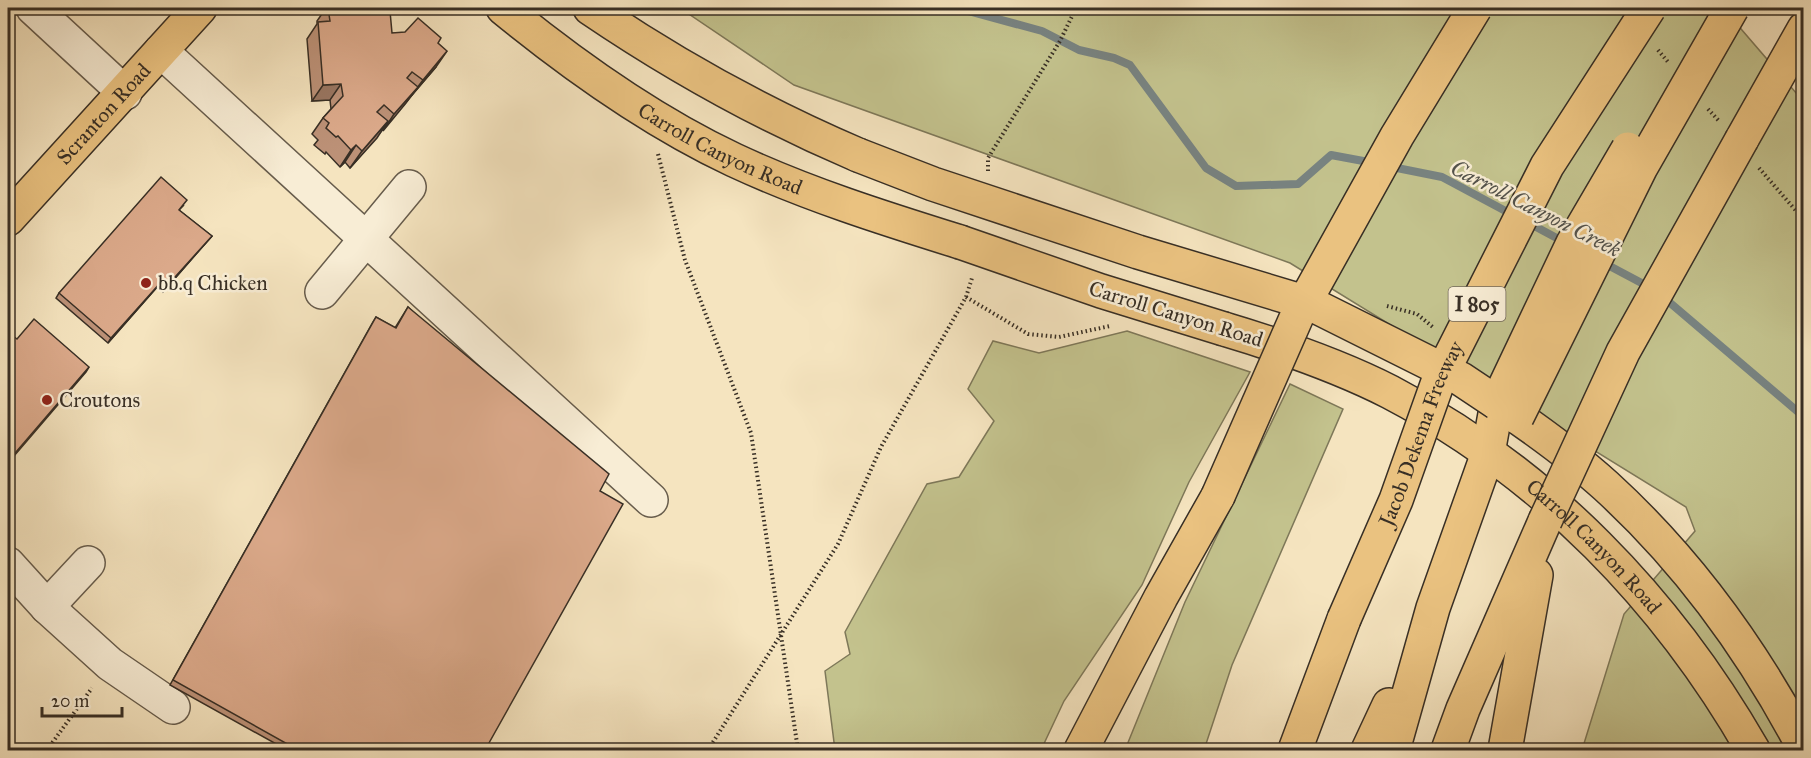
<svg xmlns="http://www.w3.org/2000/svg" width="1811" height="758" font-family="'IM FELL Great Primer',serif">
<style>
.green{fill:#c3c28d;stroke:#7e7859;stroke-width:1.5}
.lines{fill:none;stroke-linecap:round;stroke-linejoin:round}
.stream{stroke:#788381;stroke-width:8}
.minor-casing{stroke:#675c4c;stroke-width:36}
.major-casing{stroke:#382f25;stroke-width:36}
.highway-casing{stroke:#382f25;stroke-width:36}
.path{stroke:#382f25;stroke-width:4;stroke-dasharray:1.5 3;stroke-linecap:butt}
.minor{stroke:#f8edd5;stroke-width:33}
.major{stroke:#eac280;stroke-width:33}
.highway{stroke:#eac280;stroke-width:33}
.major-bridge-casing{stroke:#382f25;stroke-width:36;stroke-linecap:butt}
.highway-bridge-casing{stroke:#382f25;stroke-width:36;stroke-linecap:butt}
.major-bridge{stroke:#eac280;stroke-width:33}
.highway-bridge{stroke:#eac280;stroke-width:33}
.wall{fill:#bc9177;stroke:#382f25;stroke-width:1.5}
.shaded-wall{fill:#997661;stroke:#382f25;stroke-width:1.5}
.building{fill:#dba98a;stroke:#382f25;stroke-width:1.5}
.poi-dot{fill:#8f2418;stroke:#f8edd5;stroke-width:2}
.labels{text-anchor:middle;stroke-width:5;stroke-linejoin:round;paint-order:stroke}
.shield{fill:#f8edd5;stroke:#72685a;stroke-width:1.5}
.shield-label{font-size:20px;font-weight:bold;fill:#382f25}
.street-label{font-size:21px;fill:#382f25;stroke:#f8edd5}
.poi-label{font-size:21px;fill:#382f25;stroke:#f8edd5;text-anchor:start}
.water-label{font-size:22px;font-style:italic;fill:#53524b;stroke:#f8edd5}
</style>
<rect width="100%" height="100%" fill="#f5e4bf"/>
<filter id="stains"><feTurbulence type="fractalNoise" baseFrequency=".00333" numOctaves="4"/><feColorMatrix values="0 0 0 0 .2 0 0 0 0 .09 0 0 0 0 .02 0 0 0 .5 -.17"/></filter>
<radialGradient id="worn" r=".72"><stop offset=".6" stop-color="#630" stop-opacity="0"/><stop offset="1" stop-color="#630" stop-opacity=".3"/></radialGradient>
<!-- green -->
<g class="green">
<polygon points="680,8 1723,8 1803,101 1803,750 1582,750 1624,614 1695,531 1686,507 1290,263 794,85"/>
<polygon points="1127,331 1250,372 1189,482 1142,585 1064,701 1041,750 835,750 825,671 850,654 845,632 927,484 959,477 994,421 968,389 993,341 1039,353"/>
<polygon points="1290,384 1343,409 1232,665 1204,750 1125,750 1185,602"/>
</g>
<g class="lines">
<!-- stream -->
<g class="stream">
<polyline points="957,8 1042,31 1079,50 1114,58 1130,65 1206,168 1236,186 1298,184 1331,155 1374,163"/>
<polyline points="1387,166 1442,177 1513,215"/>
<polyline points="1525,221 1566,243"/>
<polyline points="1602,262 1651,288"/>
<polyline points="1662,296 1804,417"/>
</g>
<defs>
<g id="minor">
<polyline points="33,8 125,93"/>
<polyline points="161,51 651,500"/>
<polyline points="322,292 409,187"/>
<polyline points="8,564 47,607 110,664 173,707"/>
<polyline points="47,607 88,563"/>
</g>
<g id="major">
<path id="s1" d="M503 8C574 66 651 121 734 160 807 194 883 218 960 242"/>
<path d="M590 8C674 65 764 115 858 155"/>
<path id="s2" d="M8 219 200 8"/>
<path id="s3" d="M1224 329C1281 346 1337 365 1390 392 1545 473 1667 600 1753 750"/>
<path d="M1497 403C1534 428 1573 456 1606 486 1687 560 1753 651 1804 748"/>
</g>
<g id="highway">
<polyline points="1742,139 1804,29"/>
<polyline points="1081,750 1161,597 1218,496"/>
<polyline points="1295,750 1344,619"/>
<polyline points="1368,750 1389,705"/>
<polyline points="1393,750 1433,608 1488,453 1497,403"/>
<polyline points="1448,750 1463,709 1545,521"/>
<polyline points="1505,750 1536,575"/>
</g>
</defs>
<!-- minor casing -->
<use href="#minor" class="minor-casing"/>
<!-- major casing -->
<use href="#major" class="major-casing"/>
<!-- highway casing -->
<use href="#highway" class="highway-casing"/>
<!-- path -->
<g class="path">
<polyline points="1658,50 1668,62"/>
<polyline points="1708,109 1719,121"/>
<polyline points="658,154 685,260 751,433 798,750"/>
<polyline points="1759,168 1804,220"/>
<polyline points="988,171 988,158 1060,41 1076,8"/>
<polyline points="966,297 1028,334 1059,337 1110,326"/>
<polyline points="1387,306 1417,314 1434,328"/>
<polyline points="47,750 92,688"/>
<polyline points="708,750 838,544 881,447 966,297 972,278"/>
</g>
<!-- minor -->
<use href="#minor" class="minor"/>
<!-- major -->
<use href="#major" class="major"/>
<!-- highway -->
<use href="#highway" class="highway"/>
<defs>
<g id="major-bridge">
<polyline points="858,155 933,184 1138,252 1311,304 1461,379 1497,403"/>
<polyline points="960,242 1101,291 1224,329"/>
</g>
<g id="highway-bridge">
<polyline points="1497,403 1573,243 1628,149"/>
<polyline points="1517,417 1641,167 1732,8"/>
<polyline points="1218,496 1297,316 1397,136 1475,8"/>
<polyline points="1545,521 1623,352 1742,139"/>
<path id="s4" d="M1344 619 1396 500 1439 379 1547 166 1649 8"/>
</g>
</defs>
<!-- major-bridge casing -->
<use href="#major-bridge" class="major-bridge-casing"/>
<!-- highway-bridge casing -->
<use href="#highway-bridge" class="highway-bridge-casing"/>
<!-- major-bridge -->
<use href="#major-bridge" class="major-bridge"/>
<!-- highway-bridge -->
<use href="#highway-bridge" class="highway-bridge"/>
</g>
<!-- wall -->
<g class="wall">
<polygon points="326,8 369,8 370,12 392,33 438,43 436,67 350,168 345,162 340,167 326,152 325,154 314,145 318,140 312,134 323,118 331,109 330,100 312,101 307,39 317,24 317,21"/>
<polygon points="184,205 179,210 212,236 163,292 158,286 108,343 56,298 59,293"/>
<polygon points="408,307 600,491 485,750 287,750 170,685 373,322 376,317 395,328"/>
</g>
<!-- shaded-wall -->
<g class="shaded-wall">
<polygon points="447,51 436,67 411,96 423,80"/>
<polygon points="341,84 330,100 312,101 323,85"/>
<polygon points="418,87 406,103 383,131 394,114"/>
<polygon points="388,121 377,138 350,168 362,151"/>
<polygon points="356,145 345,162 340,167 351,150"/>
<polygon points="212,236 208,240 163,292 166,287"/>
<polygon points="161,282 158,286 108,343 111,338"/>
<polygon points="89,367 86,372 8,463 10,459"/>
</g>
<!-- building -->
<g class="building">
<polygon points="328,8 369,8 370,12 390,11 392,33 405,32 418,18 441,38 438,43 447,51 423,80 412,72 407,78 418,87 394,114 384,105 377,112 388,121 362,151 356,145 351,150 338,136 336,137 326,128 329,123 323,118 343,96 341,84 323,85 318,22 330,21"/>
<polygon points="161,177 187,200 179,210 212,236 166,287 161,282 111,338 59,293"/>
<polygon points="408,307 609,474 600,491 623,504 485,750 298,750 173,680 376,317 396,328"/>
<polygon points="34,319 89,367 10,459 8,457 8,343 13,336 17,339"/>
</g>
<!-- markers -->
<g class="poi-dot">
<circle cx="146" cy="283" r="6"/>
<circle cx="47" cy="400" r="6"/>
</g>
<g class="labels">
<!-- shield labels -->
<rect class="shield" x="1448.5" y="287" width="57" height="34" rx="4.5"/>
<g class="shield-label">
<text x="1477" y="311">I 805</text>
</g>
<!-- street labels -->
<g class="street-label">
<text dy="7" stroke="none"><textPath href="#s2" startOffset="142">Scranton Road</textPath></text>
<text dy="7" stroke="none"><textPath href="#s1" startOffset="260">Carroll Canyon Road</textPath></text>
<text transform="translate(1176 314) rotate(17)" y="7">Carroll Canyon Road</text>
<text dy="7" stroke="none"><textPath href="#s4" startOffset="201">Jacob Dekema Freeway</textPath></text>
<text dy="7" stroke="none"><textPath href="#s3" startOffset="435">Carroll Canyon Road</textPath></text>
</g>
<!-- poi labels -->
<g class="poi-label">
<text x="158" y="290">bb.q Chicken</text>
<text x="59" y="407">Croutons</text>
</g>
<!-- water labels -->
<g class="water-label">
<text transform="translate(1536 208) rotate(27)" y="8">Carroll Canyon Creek</text>
</g>
</g>
<!-- margin -->
<rect width="1811" height="758" fill="none" stroke="#f5e4bf" stroke-width="30"/>
<rect x="9" y="9" width="1793" height="740" fill="none" stroke="#382f25" stroke-width="3"/>
<rect x="15" y="15" width="1781" height="728" fill="none" stroke="#382f25" stroke-width="1.5"/>
<!-- scale -->
<path d="M42 707v9h80v-9" fill="none" stroke="#382f25" stroke-width="3"/>
<text x="51" y="707" font-size="18" fill="#382f25" stroke="#f8edd5" stroke-width="4.5" paint-order="stroke">20 m</text>
<rect width="100%" height="100%" filter="url(#stains)"/>
<rect width="100%" height="100%" fill="url(#worn)"/>
</svg>
